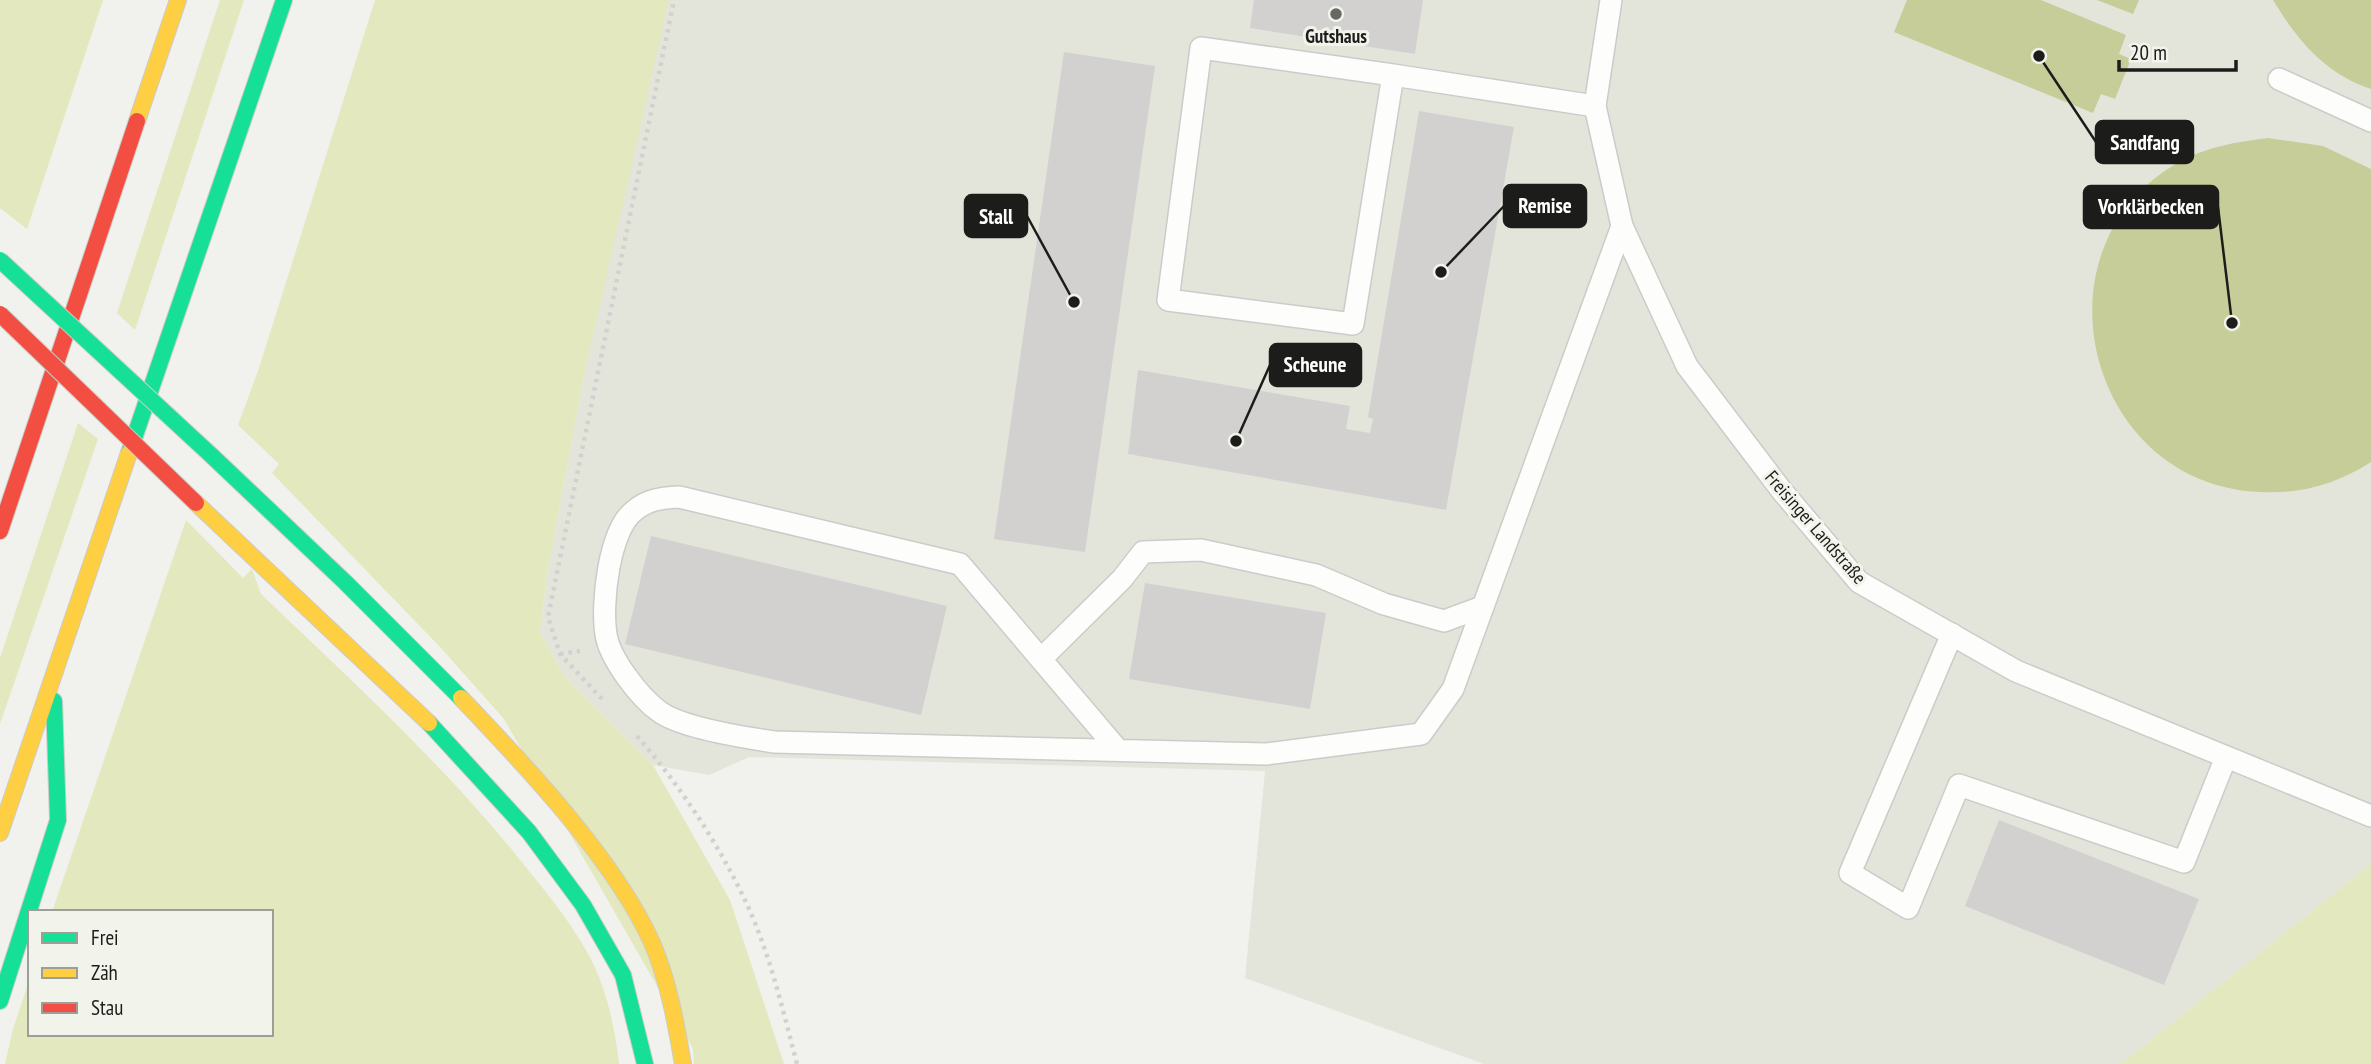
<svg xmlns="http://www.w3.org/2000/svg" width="2371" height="1064" font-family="'PT Sans Narrow',sans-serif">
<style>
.built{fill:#e3e5db}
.green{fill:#e3e8be}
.water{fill:#c6cd99}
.building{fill:#d2d1d0}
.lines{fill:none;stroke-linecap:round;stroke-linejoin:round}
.lane-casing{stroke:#cbccc9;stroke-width:24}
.fast-casing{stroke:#cbccc9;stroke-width:18}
.slow-casing{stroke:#cbccc9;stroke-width:18}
.jam-casing{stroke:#cbccc9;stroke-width:18}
.path{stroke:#d1d1d0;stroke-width:4.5;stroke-dasharray:3.5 5;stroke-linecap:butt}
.lane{stroke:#fdfdfc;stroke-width:21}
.fast{stroke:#16e098;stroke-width:16}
.slow{stroke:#ffcf43;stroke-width:16}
.jam{stroke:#f24e42;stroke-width:16}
.fast-bridge-casing{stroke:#cbccc9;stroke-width:18;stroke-linecap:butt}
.jam-bridge-casing{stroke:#cbccc9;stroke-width:18;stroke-linecap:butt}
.fast-bridge{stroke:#16e098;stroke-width:16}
.jam-bridge{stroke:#f24e42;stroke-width:16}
.poi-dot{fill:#676864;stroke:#f2f4ec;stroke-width:2.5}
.labels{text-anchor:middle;stroke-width:6;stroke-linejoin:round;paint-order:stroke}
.poi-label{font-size:19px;font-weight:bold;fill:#1c1d1a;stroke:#f2f4ec}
.street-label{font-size:19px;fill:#1c1d1a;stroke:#f2f4ec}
.leader{fill:none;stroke:#1c1d1a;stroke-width:2.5}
.callout-dot{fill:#1c1d1a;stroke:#f2f4ec;stroke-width:2.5}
.callout{fill:#1c1d1a;stroke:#1c1d1a;stroke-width:2.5}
.callout-label{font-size:21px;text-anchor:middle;font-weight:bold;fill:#fff}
</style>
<rect width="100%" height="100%" fill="#f1f2ee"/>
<!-- built -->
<polygon class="built" points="665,0 2371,0 2371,864 2121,1064 1484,1064 1245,978 1265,771 749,757 709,775 653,765 564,676 540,632 547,573 586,366"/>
<!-- green -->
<g class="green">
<polygon points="0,0 103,0 27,229 0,208"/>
<polygon points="220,0 244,0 135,330 117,313"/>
<polygon points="375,0 669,0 586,366 547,573 540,632 564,676 653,765 730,900 784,1064 694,1064 693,1049 504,719 441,648 272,473 279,464 238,425 259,368"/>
<polygon points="78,423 98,439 0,724 0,658"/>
<path d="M186 520 243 578 252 569 261 594C351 680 443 764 521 861 544 890 569 919 587 952 606 985 615 1027 619 1064H5L13 1029 30 978V1034H271V912H52Z"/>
<polygon points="2371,864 2371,1064 2121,1064"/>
</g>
<!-- water -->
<g class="water">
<polygon points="1907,0 2041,0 2126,35 2119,54 2131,59 2115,99 2101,94 2093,113 1894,32"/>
<polygon points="2097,0 2139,0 2133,14"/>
<path d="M2273 0H2371V89C2325 74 2297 40 2273 0Z"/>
<path d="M2268 138 2323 146 2371 169V462C2337 484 2301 494 2261 492 2086 486 2027 245 2181 161 2209 146 2237 142 2268 138Z"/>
</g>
<!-- building -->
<g class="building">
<polygon points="1254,0 1423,0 1415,54 1250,28"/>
<polygon points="1064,52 1155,66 1085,552 994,539"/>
<polygon points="1419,111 1514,127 1446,510 1128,454 1138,370 1350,406 1346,429 1370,433 1373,419 1368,417"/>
<polygon points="651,536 947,606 921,715 625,644"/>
<polygon points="1145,583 1326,613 1310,709 1129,679"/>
<polygon points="1999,820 2199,899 2164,985 1965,906"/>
</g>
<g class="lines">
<defs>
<g id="lane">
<polyline points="1611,0 1595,106 1622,226 1687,366 1782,491 1859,582 2016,671 2371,816"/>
<polyline points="1393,75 1201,48 1168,300 1353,324 1393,75 1595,106"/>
<polyline points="2279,79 2371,121"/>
<polyline points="1952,634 1850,873 1908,908 1959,785 2184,862 2226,757"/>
<polyline points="1041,659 1122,579 1143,552 1201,550 1316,575 1384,604 1444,621 1482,607"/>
<path d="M1118 750 960 564 679 497C662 498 648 499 634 511 609 530 601 604 606 634 609 658 640 698 660 712 682 728 747 738 774 742L1266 754 1421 734 1453 689 1622 226"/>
</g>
<g id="fast">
<polyline points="129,453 284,0"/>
<polyline points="212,456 345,582 461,698"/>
<polyline points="429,723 529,832 583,905 623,975 645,1064"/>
<polyline points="0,1001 58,820 54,701"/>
</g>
<g id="slow">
<polyline points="137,121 178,0"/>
<polyline points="196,503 429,723"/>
<path d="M461 698C524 764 617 862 653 945 669 983 676 1024 683 1064"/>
<polyline points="0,833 129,453"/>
</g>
<polyline id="jam" points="0,531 137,121"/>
</defs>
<!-- lane casing -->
<use href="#lane" class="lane-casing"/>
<!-- fast casing -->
<use href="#fast" class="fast-casing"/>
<!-- slow casing -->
<use href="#slow" class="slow-casing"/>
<!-- jam casing -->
<use href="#jam" class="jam-casing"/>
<!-- path -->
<g class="path">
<polyline points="560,654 580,651"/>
<polyline points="602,699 560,654 548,617 674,0"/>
<path d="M637 736C678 783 716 840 743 896 769 949 782 1007 797 1064"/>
</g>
<!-- lane -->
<use href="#lane" class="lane"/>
<!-- fast -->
<use href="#fast" class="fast"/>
<!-- slow -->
<use href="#slow" class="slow"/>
<!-- jam -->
<use href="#jam" class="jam"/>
<defs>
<polyline id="fast-bridge" points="0,260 212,456"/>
<polyline id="jam-bridge" points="0,314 196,503"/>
</defs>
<!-- fast-bridge casing -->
<use href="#fast-bridge" class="fast-bridge-casing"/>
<!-- jam-bridge casing -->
<use href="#jam-bridge" class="jam-bridge-casing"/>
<!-- fast-bridge -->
<use href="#fast-bridge" class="fast-bridge"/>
<!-- jam-bridge -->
<use href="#jam-bridge" class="jam-bridge"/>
</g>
<!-- markers -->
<circle class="poi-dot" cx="1336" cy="14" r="7"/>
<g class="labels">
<!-- poi labels -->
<g class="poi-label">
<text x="1336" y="43">Gutshaus</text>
</g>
<!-- street labels -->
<g class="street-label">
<text transform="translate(1816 527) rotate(49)" y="7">Freisinger Landstraße</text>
</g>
</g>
<!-- callouts -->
<path class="leader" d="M2039 56L2096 142M1441 272L1504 206M2232 323L2218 207M1074 302L1027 216M1236 441L1270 365"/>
<g class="callout-dot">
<circle cx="2039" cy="56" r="7"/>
<circle cx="1441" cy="272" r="7"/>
<circle cx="2232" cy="323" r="7"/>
<circle cx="1074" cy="302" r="7"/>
<circle cx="1236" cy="441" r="7"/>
</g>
<g class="callout">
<rect x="2096" y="121" width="97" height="42" rx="7"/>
<rect x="1504" y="185" width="82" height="42" rx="7"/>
<rect x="2084" y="186" width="134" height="42" rx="7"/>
<rect x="965" y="195" width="62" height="42" rx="7"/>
<rect x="1270" y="344" width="91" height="42" rx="7"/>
</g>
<g class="callout-label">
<text x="2145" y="150">Sandfang</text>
<text x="1545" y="213">Remise</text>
<text x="2151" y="214">Vorklärbecken</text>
<text x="996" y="224">Stall</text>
<text x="1315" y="372">Scheune</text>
</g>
<!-- legend -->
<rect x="28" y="910" width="245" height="126" fill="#f2f4ec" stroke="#9c9e98" stroke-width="2"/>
<rect x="42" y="933" width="35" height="10" fill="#16e098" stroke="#9c9e98" stroke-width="2"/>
<text x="91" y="945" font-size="21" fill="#1c1d1a">Frei</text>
<rect x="42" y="968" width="35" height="10" fill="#ffcf43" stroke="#9c9e98" stroke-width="2"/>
<text x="91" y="980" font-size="21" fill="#1c1d1a">Zäh</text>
<rect x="42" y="1003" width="35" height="10" fill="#f24e42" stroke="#9c9e98" stroke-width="2"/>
<text x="91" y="1015" font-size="21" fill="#1c1d1a">Stau</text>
<!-- scale -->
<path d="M2119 60v10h117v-10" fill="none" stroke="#1c1d1a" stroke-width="3.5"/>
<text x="2130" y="60" font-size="21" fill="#1c1d1a" stroke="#f2f4ec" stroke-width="5" paint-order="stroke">20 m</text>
</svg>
